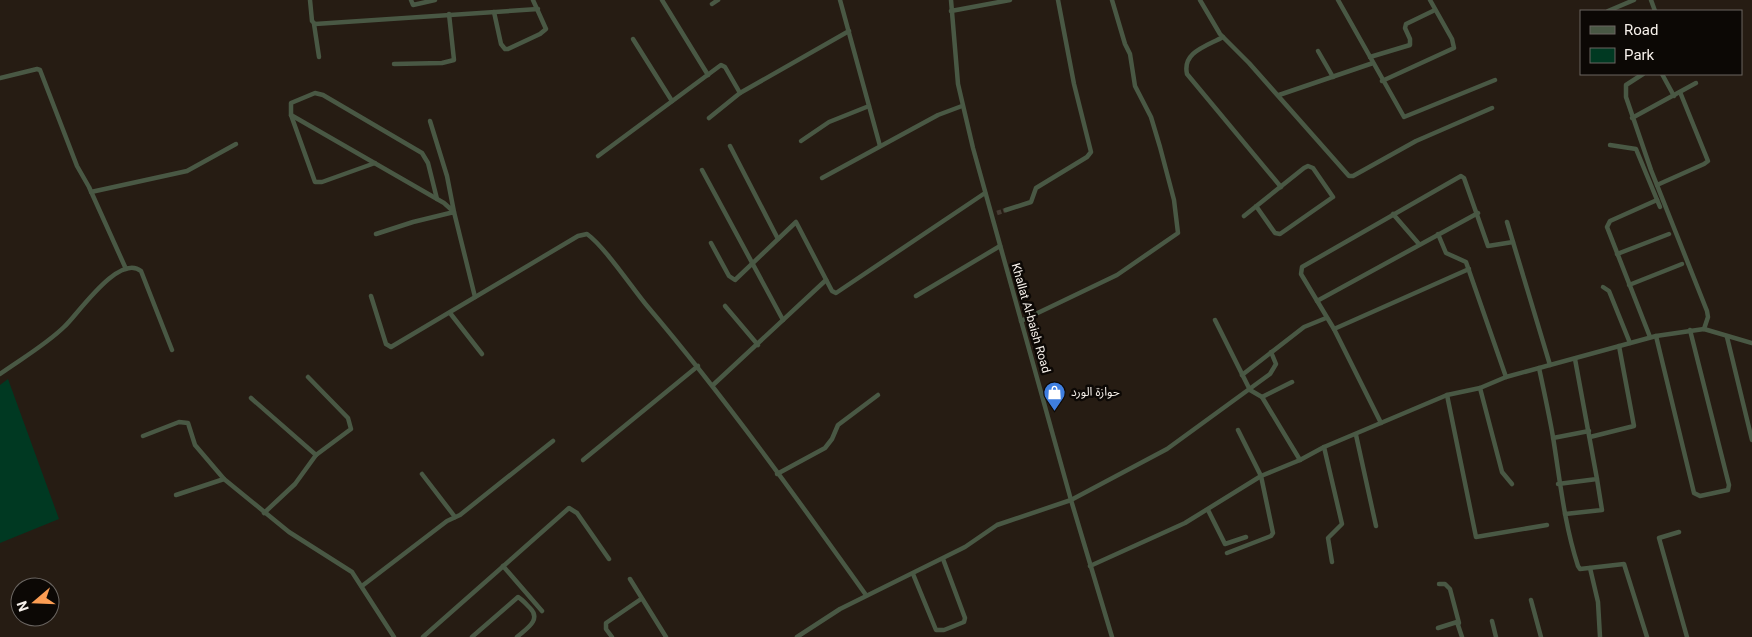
<svg xmlns="http://www.w3.org/2000/svg" width="1752" height="637" font-family="Roboto,'Noto Sans Arabic',sans-serif">
<style>
.green{fill:#003922}
.lines{fill:none;stroke-linecap:round;stroke-linejoin:round}
.minor-tunnel{stroke:#453c33;stroke-width:4.5;stroke-dasharray:4.5 2;stroke-linecap:butt}
.minor{stroke:#495844;stroke-width:4.5}
.labels{text-anchor:middle;stroke-width:5;stroke-linejoin:round;paint-order:stroke}
.street-label{font-size:12px;fill:#f7f1eb;stroke:#0c0805}
.poi-label{font-size:12px;fill:#f7f1eb;stroke:#0c0805;text-anchor:start}
</style>
<rect width="100%" height="100%" fill="#261c13"/>
<!-- green -->
<polygon class="green" points="8,379 59,519 0,543 0,385"/>
<g class="lines">
<!-- minor-tunnel -->
<polyline class="minor-tunnel" points="997,213 1006,210"/>
<!-- minor -->
<g class="minor">
<polyline points="310,0 312,21 315,24 538,9"/>
<polyline points="411,0 413,5 435,0"/>
<polyline points="662,0 708,75"/>
<polyline points="840,0 880,146"/>
<polyline points="951,0 958,84 973,148 1071,500 1112,637"/>
<polyline points="1200,0 1220,34 1249,63 1349,176 1353,176 1416,141 1492,108"/>
<polyline points="1338,0 1404,117 1495,80"/>
<polyline points="1651,0 1655,11"/>
<polyline points="712,4 718,0"/>
<polyline points="951,11 1010,0"/>
<polyline points="1608,11 1634,0"/>
<polyline points="494,12 501,44 505,49 508,49 540,34 546,29 533,0"/>
<polyline points="314,24 319,57"/>
<path d="M1223 37C1207 46 1182 52 1187 74L1281 187"/>
<polyline points="633,39 672,101"/>
<polyline points="1318,51 1333,77"/>
<polyline points="1370,57 1410,45 1410,39 1405,28 1406,24 1435,10"/>
<polyline points="394,64 442,63 454,60 449,14"/>
<polyline points="1643,74 1626,85 1626,97 1651,170 1707,311 1708,317 1704,329"/>
<polyline points="1662,74 1674,96"/>
<polyline points="0,78 37,69 40,70 77,166 89,187 126,269"/>
<polyline points="1382,81 1454,48 1452,39 1430,0"/>
<polyline points="1279,95 1373,63"/>
<polyline points="291,115 444,203 454,212 447,176 430,121"/>
<polyline points="709,118 740,93 849,31"/>
<polyline points="1632,118 1696,83"/>
<polyline points="801,141 829,122 869,106"/>
<polyline points="1610,145 1636,149 1660,207"/>
<polyline points="730,146 778,239"/>
<polyline points="598,156 721,65 725,67 740,93"/>
<polyline points="375,163 322,182 315,182 291,115 291,103 315,93 323,95 422,153 428,163 437,199"/>
<polyline points="702,170 783,320"/>
<polyline points="822,178 938,115 962,106"/>
<polyline points="1657,185 1704,164 1708,161 1680,92"/>
<polyline points="91,192 187,171 236,144"/>
<polyline points="1006,210 1031,202 1036,188 1087,157 1091,152 1074,84 1058,0"/>
<polyline points="1393,214 1419,244"/>
<path d="M1244 216C1264 200 1284 184 1304 168L1308 166 1313 168 1333 197 1280 234 1275 233 1256 206"/>
<polyline points="1507,222 1550,365"/>
<polyline points="376,234 413,222 454,212 475,297"/>
<polyline points="1438,234 1446,253 1466,262 1506,377"/>
<polyline points="711,243 729,276 735,280 796,222 832,291 836,293 985,193"/>
<polyline points="1617,254 1669,234"/>
<polyline points="1629,285 1682,264"/>
<polyline points="1603,287 1609,291 1630,343"/>
<path d="M371 296 386 344 391 347 578 236 587 234C605 247 632 288 648 307 726 399 796 497 866 595"/>
<polyline points="916,296 1000,246"/>
<polyline points="1317,301 1478,213"/>
<polyline points="725,306 758,345"/>
<polyline points="450,313 482,354"/>
<polyline points="1215,320 1250,390 1262,397 1300,460"/>
<polyline points="1021,321 1117,275 1178,233 1174,200 1160,147 1151,117 1135,86 1130,54 1125,44 1112,0"/>
<polyline points="1334,329 1469,269"/>
<polyline points="1656,336 1694,493 1700,496 1728,490 1729,485 1690,330"/>
<polyline points="1650,337 1607,227 1610,221 1657,200"/>
<polyline points="1727,337 1752,440"/>
<path d="M1539 368C1544 391 1549 414 1553 437 1560 480 1564 523 1578 566L1580 569 1624 564 1647 637"/>
<path d="M0 374C21 359 47 344 65 326 78 314 119 253 141 271L172 350"/>
<polyline points="1242,375 1304,327 1326,318"/>
<polyline points="713,385 826,280"/>
<polyline points="1480,388 1502,472 1512,484"/>
<polyline points="1447,395 1476,537 1547,525"/>
<polyline points="1262,397 1292,382"/>
<polyline points="251,398 316,455"/>
<polyline points="1381,423 1334,329 1301,274 1302,267 1461,176 1464,178 1488,246 1513,242"/>
<polyline points="1356,435 1376,526"/>
<polyline points="143,436 179,422 188,423 195,445 224,479 289,532 352,572 394,637"/>
<polyline points="1590,437 1634,426 1619,346"/>
<polyline points="1553,438 1589,431"/>
<polyline points="1324,447 1342,524 1328,538 1332,562"/>
<polyline points="583,460 698,366"/>
<polyline points="422,474 455,517"/>
<polyline points="777,474 825,448 832,439 838,425 878,395"/>
<polyline points="1558,484 1597,479 1575,359"/>
<polyline points="176,495 224,479"/>
<polyline points="1208,510 1225,544 1246,537"/>
<polyline points="264,513 295,484 316,455 351,429 348,418 308,377"/>
<polyline points="1565,514 1602,510 1597,479"/>
<polyline points="1679,532 1659,538 1687,637"/>
<polyline points="1227,553 1271,536 1273,533 1261,476 1238,430"/>
<polyline points="503,566 542,611"/>
<polyline points="1090,566 1185,523 1261,476 1300,460 1324,447 1447,395 1480,388 1506,377 1656,336 1704,329 1752,343"/>
<polyline points="1590,568 1598,602 1600,637"/>
<polyline points="913,574 936,630 944,630 964,622 965,618 943,559"/>
<polyline points="630,579 666,637"/>
<polyline points="1439,584 1445,584 1450,589 1459,623"/>
<polyline points="362,586 447,521 460,515 553,441"/>
<polyline points="1531,600 1541,637"/>
<polyline points="1492,621 1496,637"/>
<polyline points="1438,628 1457,622 1462,637"/>
<polyline points="423,637 569,508 577,513 609,559"/>
<path d="M472 637 518 597C523 600 526 604 530 608 542 620 526 629 517 637"/>
<polyline points="612,637 606,629 606,623 641,599"/>
<polyline points="797,637 840,609 965,547 997,525 1071,500 1167,449 1270,374 1276,364 1271,352"/>
</g>
</g>
<!-- icons -->
<defs>
<symbol id="shop-pin" viewBox="-11 -11 22 30"><path d="M0 17L-7.5 6A9.5 9.5 0 1 1 7.5 6Z" fill="#3f7fe0" stroke="#0c0805"/><path d="M-5-2.5h2.3a2.7 3.5 0 0 1 5.4 0H5L5.5 6h-11ZM-1.5-2.5h3a1.5 2.3 0 0 0-3 0Z" fill="#fff"/></symbol>
</defs>
<g fill-rule="evenodd">
<use href="#shop-pin" x="1042" y="380" width="25" height="34"/>
</g>
<g class="labels">
<!-- street labels -->
<g class="street-label">
<text transform="translate(1031 318) rotate(74)" y="4">Khallat Al-baish Road</text>
</g>
<!-- poi labels -->
<g class="poi-label">
<text x="1071" y="396">حوازة الورد</text>
</g>
</g>
<!-- legend -->
<rect x="1580" y="10" width="162" height="65" fill="#0c0805" stroke="#6a6561"/>
<rect x="1590" y="26" width="25" height="8" fill="#495844" stroke="#6a6561"/>
<text x="1624" y="35" font-size="15" fill="#f7f1eb">Road</text>
<rect x="1590" y="48" width="25" height="15" fill="#003922" stroke="#6a6561"/>
<text x="1624" y="60" font-size="15" fill="#f7f1eb">Park</text>
<!-- north arrow -->
<g transform="translate(35 602) rotate(251)"><circle r="24" fill="#0c0805" stroke="#6a6561"/>
<path d="M0-4L9 19L0 12L-9 19Z" fill="#fc9d53"/>
<text y="-8" font-size="14" font-weight="bold" text-anchor="middle" fill="#f7f1eb">N</text>
</g>
</svg>
